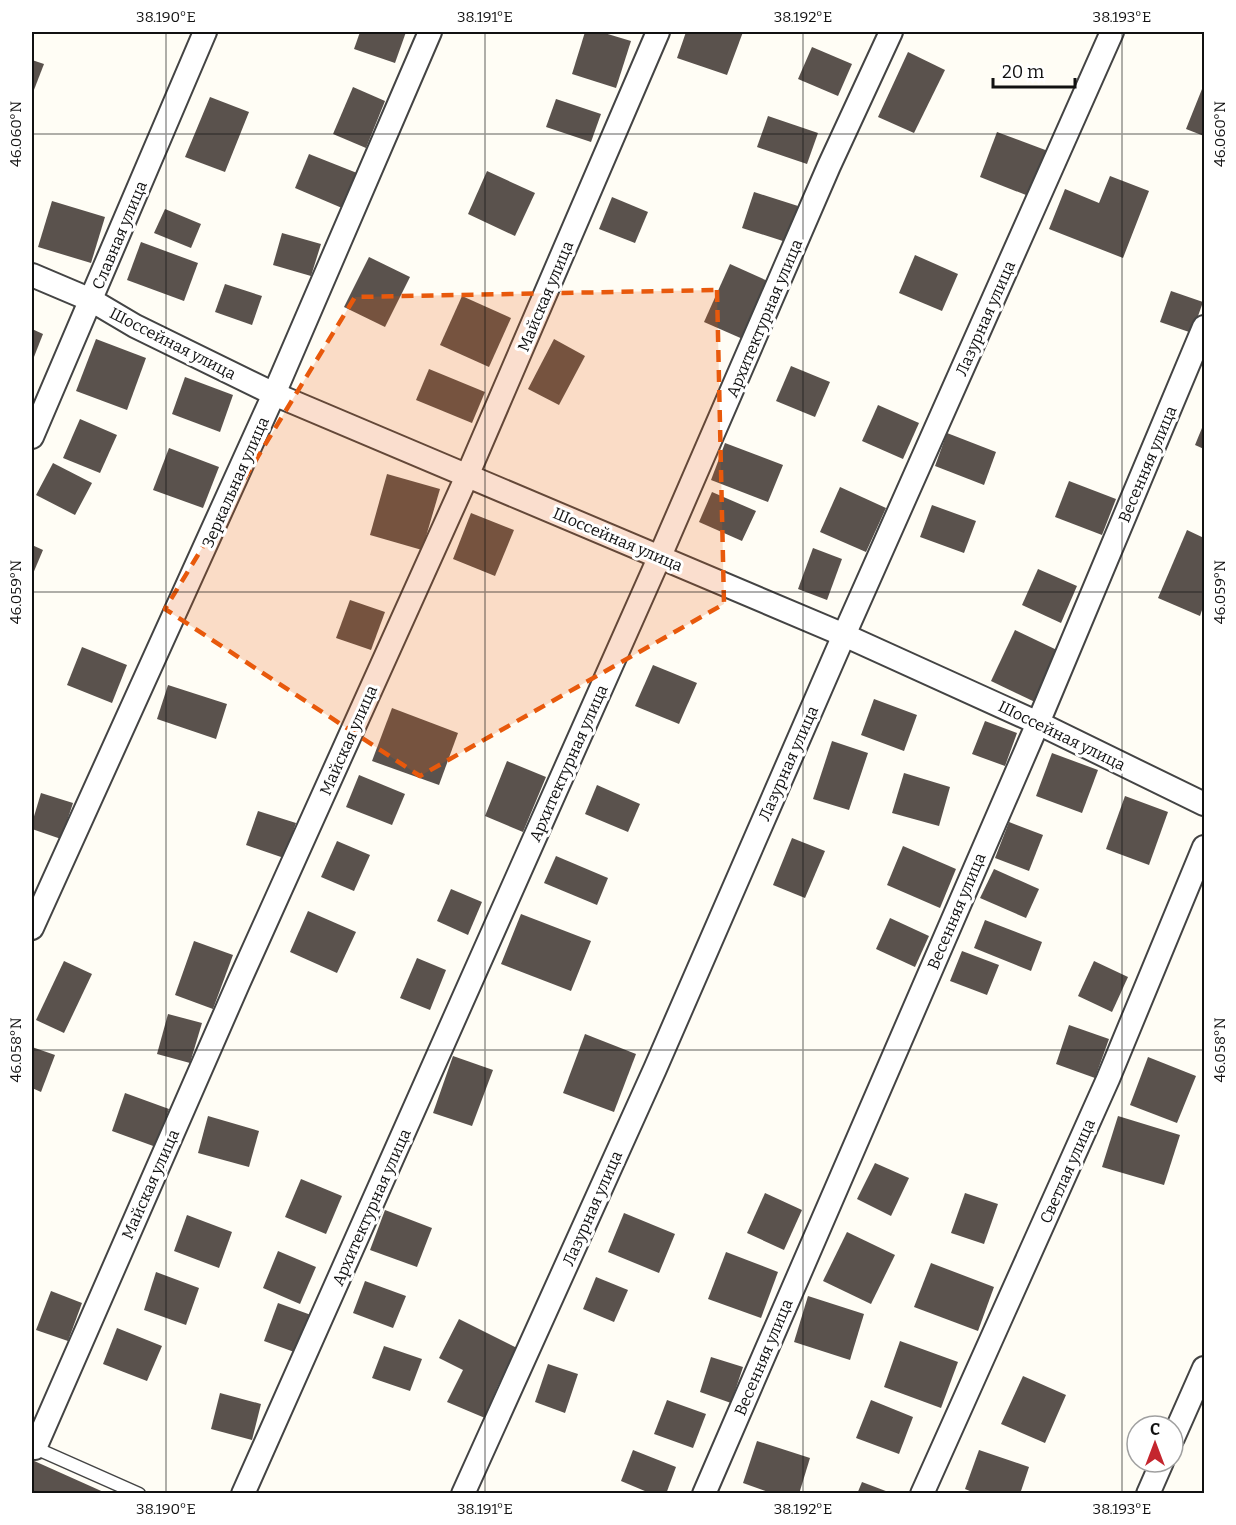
<svg xmlns="http://www.w3.org/2000/svg" width="1236" height="1525" font-family="Bitter,serif">
<style>
.building{fill:#5a524d}
.lines{fill:none;stroke-linecap:round;stroke-linejoin:round}
.service-casing{stroke:#444;stroke-width:15}
.minor-casing{stroke:#444;stroke-width:26}
.service{stroke:#fff;stroke-width:12}
.minor{stroke:#fff;stroke-width:22}
.marked{fill:#e8590c;fill-opacity:0.2;stroke:#e8590c;stroke-width:4.5;stroke-dasharray:12 8;stroke-linejoin:round}
.ticks{fill:none;stroke:#111;stroke-width:1.5;stroke-opacity:0.45}
.labels{text-anchor:middle;stroke-width:6;stroke-linejoin:round;paint-order:stroke}
.street-label{font-size:16px;fill:#111;stroke:#fff}
.neatline{fill:none;stroke:#111;stroke-width:2}
.ticks-label{font-size:15px;text-anchor:middle;fill:#111}
</style>
<rect width="100%" height="100%" fill="#fffdf5"/>
<!-- building -->
<g class="building">
<polygon points="360,32 406,32 395,63 354,49"/>
<polygon points="585,32 601,32 631,41 616,88 572,74"/>
<polygon points="686,32 743,32 727,75 677,58"/>
<polygon points="812,47 852,64 838,96 798,79"/>
<polygon points="908,52 945,70 914,133 878,117"/>
<polygon points="32,60 44,64 32,95"/>
<polygon points="1204,84 1204,136 1186,129"/>
<polygon points="353,87 385,101 366,148 333,134"/>
<polygon points="210,97 249,112 225,172 185,157"/>
<polygon points="556,99 601,114 591,142 546,127"/>
<polygon points="768,116 818,133 807,164 757,147"/>
<polygon points="997,132 1048,151 1031,197 980,177"/>
<polygon points="309,154 357,173 342,208 295,188"/>
<polygon points="487,171 535,193 515,236 468,214"/>
<polygon points="1110,176 1149,191 1123,258 1049,229 1065,189 1099,203"/>
<polygon points="754,192 798,206 786,242 742,228"/>
<polygon points="612,197 648,212 635,243 599,229"/>
<polygon points="52,201 105,217 91,263 38,247"/>
<polygon points="165,209 201,224 191,248 154,233"/>
<polygon points="282,233 321,244 311,276 273,265"/>
<polygon points="141,242 198,263 184,301 127,280"/>
<polygon points="915,255 958,274 942,311 899,293"/>
<polygon points="369,257 410,277 385,327 344,307"/>
<polygon points="730,264 770,282 745,340 704,322"/>
<polygon points="225,284 262,296 252,325 215,312"/>
<polygon points="1171,291 1203,302 1192,333 1160,322"/>
<polygon points="462,296 511,318 489,367 440,345"/>
<polygon points="32,329 43,334 32,362"/>
<polygon points="96,339 146,358 127,410 76,391"/>
<polygon points="554,339 585,356 559,405 528,389"/>
<polygon points="791,366 830,382 815,417 776,401"/>
<polygon points="429,369 485,392 472,423 416,400"/>
<polygon points="185,377 233,395 220,432 172,414"/>
<polygon points="878,405 919,423 903,459 862,441"/>
<polygon points="80,419 117,435 100,473 63,458"/>
<polygon points="1204,423 1204,449 1195,445"/>
<polygon points="947,433 996,452 984,485 935,466"/>
<polygon points="725,443 783,465 768,502 711,480"/>
<polygon points="169,448 219,467 203,508 153,490"/>
<polygon points="53,463 92,483 75,515 36,495"/>
<polygon points="387,474 440,489 422,550 370,535"/>
<polygon points="1069,481 1116,499 1102,535 1055,517"/>
<polygon points="840,487 886,508 866,552 820,532"/>
<polygon points="712,492 756,511 742,541 699,522"/>
<polygon points="932,505 976,521 964,553 920,537"/>
<polygon points="471,513 514,530 495,576 453,559"/>
<polygon points="1187,530 1204,538 1204,604 1200,616 1158,598"/>
<polygon points="32,545 43,550 32,576"/>
<polygon points="813,548 842,559 827,600 798,589"/>
<polygon points="1038,569 1077,586 1061,623 1022,605"/>
<polygon points="350,600 385,612 371,650 336,638"/>
<polygon points="1015,630 1059,651 1035,702 991,681"/>
<polygon points="82,647 127,665 112,703 67,685"/>
<polygon points="653,665 697,683 679,724 635,706"/>
<polygon points="168,685 227,704 216,739 157,719"/>
<polygon points="874,699 917,715 904,751 861,735"/>
<polygon points="392,708 458,733 439,785 372,761"/>
<polygon points="985,721 1017,733 1005,766 972,754"/>
<polygon points="832,741 868,753 849,810 813,799"/>
<polygon points="1052,753 1098,770 1082,813 1036,796"/>
<polygon points="507,761 546,777 523,832 485,816"/>
<polygon points="904,773 950,787 939,826 892,813"/>
<polygon points="359,775 405,794 392,825 346,807"/>
<polygon points="597,785 640,804 628,832 585,814"/>
<polygon points="41,793 73,803 61,839 32,829 32,823"/>
<polygon points="1125,796 1168,812 1149,865 1106,849"/>
<polygon points="258,811 296,823 284,858 246,845"/>
<polygon points="1009,822 1043,835 1029,871 995,858"/>
<polygon points="792,838 825,851 805,898 773,885"/>
<polygon points="337,841 370,855 354,891 321,877"/>
<polygon points="903,846 956,869 940,908 887,885"/>
<polygon points="556,856 608,878 597,905 544,883"/>
<polygon points="994,869 1039,889 1026,918 980,898"/>
<polygon points="451,889 482,902 468,935 437,921"/>
<polygon points="308,911 356,932 337,973 290,952"/>
<polygon points="521,914 591,941 571,991 501,964"/>
<polygon points="890,918 929,936 915,967 876,949"/>
<polygon points="985,920 1042,942 1031,971 974,948"/>
<polygon points="194,941 233,955 213,1009 175,995"/>
<polygon points="962,951 999,965 987,995 950,981"/>
<polygon points="417,958 446,970 430,1010 400,998"/>
<polygon points="64,961 92,974 64,1033 36,1020"/>
<polygon points="1094,961 1128,977 1112,1012 1078,996"/>
<polygon points="168,1014 202,1023 190,1063 157,1054"/>
<polygon points="1069,1025 1109,1039 1095,1078 1056,1064"/>
<polygon points="585,1034 636,1054 614,1112 563,1093"/>
<polygon points="32,1047 55,1055 41,1092 32,1088"/>
<polygon points="453,1056 493,1070 472,1126 433,1113"/>
<polygon points="1148,1057 1196,1076 1177,1123 1130,1105"/>
<polygon points="125,1093 169,1109 156,1147 112,1131"/>
<polygon points="208,1116 259,1131 249,1167 198,1153"/>
<polygon points="1118,1116 1180,1135 1164,1185 1102,1167"/>
<polygon points="875,1163 909,1178 891,1216 857,1199"/>
<polygon points="301,1179 342,1196 326,1234 285,1217"/>
<polygon points="765,1193 802,1210 784,1250 747,1233"/>
<polygon points="965,1193 998,1204 984,1244 951,1233"/>
<polygon points="385,1210 432,1228 417,1267 370,1250"/>
<polygon points="624,1213 675,1234 659,1273 608,1252"/>
<polygon points="187,1215 232,1232 219,1268 174,1251"/>
<polygon points="847,1232 895,1255 871,1304 823,1281"/>
<polygon points="278,1251 316,1267 300,1304 263,1288"/>
<polygon points="726,1252 778,1272 761,1318 708,1299"/>
<polygon points="931,1263 994,1287 978,1331 914,1307"/>
<polygon points="156,1272 199,1288 186,1325 144,1310"/>
<polygon points="596,1277 628,1290 614,1322 583,1309"/>
<polygon points="365,1281 406,1296 393,1328 353,1313"/>
<polygon points="51,1291 82,1303 68,1341 36,1330"/>
<polygon points="808,1296 864,1314 850,1360 794,1342"/>
<polygon points="278,1303 311,1315 297,1353 264,1341"/>
<polygon points="459,1319 517,1348 497,1388 485,1418 447,1402 463,1370 439,1358"/>
<polygon points="117,1328 162,1346 147,1381 103,1364"/>
<polygon points="900,1341 958,1362 941,1408 884,1387"/>
<polygon points="384,1346 422,1359 410,1391 372,1378"/>
<polygon points="711,1357 743,1367 731,1403 700,1392"/>
<polygon points="548,1364 578,1374 565,1413 535,1402"/>
<polygon points="1023,1376 1066,1395 1045,1443 1001,1424"/>
<polygon points="220,1393 261,1404 252,1440 211,1429"/>
<polygon points="667,1400 706,1414 693,1448 654,1434"/>
<polygon points="871,1400 913,1417 899,1454 856,1438"/>
<polygon points="757,1441 810,1458 799,1494 774,1494 743,1483"/>
<polygon points="633,1450 676,1467 666,1494 652,1494 621,1481"/>
<polygon points="979,1450 1029,1467 1020,1494 977,1494 965,1489"/>
<polygon points="32,1460 108,1494 32,1494"/>
<polygon points="862,1482 891,1493 891,1494 857,1494"/>
</g>
<g class="lines">
<defs>
<polyline id="service" points="33,1447 139,1494"/>
<g id="minor">
<polyline points="32,275 91,300 135,326 274,394 844,635 1038,723 1204,804"/>
<polyline points="32,437 205,32"/>
<polyline points="32,928 274,394 430,32"/>
<polyline points="1173,1438 1204,1368"/>
<polyline points="35,1448 238,984 467,476 658,32"/>
<polyline points="243,1494 660,556 829,166 891,32"/>
<polyline points="463,1494 655,1069 844,635 1112,32"/>
<polyline points="704,1494 1038,723 1204,327"/>
<polyline points="922,1494 1108,1079 1204,847"/>
<polyline points="1148,1494 1162,1462"/>
</g>
</defs>
<!-- service casing -->
<use href="#service" class="service-casing"/>
<!-- minor casing -->
<use href="#minor" class="minor-casing"/>
<!-- service -->
<use href="#service" class="service"/>
<!-- minor -->
<use href="#minor" class="minor"/>
</g>
<!-- marked area -->
<path class="marked" d="M717 290 724 604 420 776 165 609 355 297Z"/>
<!-- ticks -->
<path class="ticks" d="M166 32V1494M485 32V1494M803 32V1494M1122 32V1494M32 134H1204M32 592H1204M32 1050H1204"/>
<g class="labels">
<!-- street labels -->
<g class="street-label">
<text transform="translate(119 235) rotate(-67)" y="6">Славная улица</text>
<text transform="translate(545 296) rotate(-67)" y="6">Майская улица</text>
<text transform="translate(764 318) rotate(-67)" y="6">Архитектурная улица</text>
<text transform="translate(985 318) rotate(-66)" y="6">Лазурная улица</text>
<text transform="translate(173 343) rotate(27)" y="6">Шоссейная улица</text>
<text transform="translate(1147 464) rotate(-67)" y="6">Весенняя улица</text>
<text transform="translate(235 482) rotate(-66)" y="6">Зеркальная улица</text>
<text transform="translate(618 539) rotate(23)" y="6">Шоссейная улица</text>
<text transform="translate(1062 735) rotate(26)" y="6">Шоссейная улица</text>
<text transform="translate(348 740) rotate(-66)" y="6">Майская улица</text>
<text transform="translate(568 763) rotate(-66)" y="6">Архитектурная улица</text>
<text transform="translate(788 763) rotate(-66)" y="6">Лазурная улица</text>
<text transform="translate(956 911) rotate(-67)" y="6">Весенняя улица</text>
<text transform="translate(1067 1171) rotate(-66)" y="6">Светлая улица</text>
<text transform="translate(150 1184) rotate(-66)" y="6">Майская улица</text>
<text transform="translate(371 1207) rotate(-66)" y="6">Архитектурная улица</text>
<text transform="translate(592 1208) rotate(-66)" y="6">Лазурная улица</text>
<text transform="translate(763 1357) rotate(-67)" y="6">Весенняя улица</text>
</g>
</g>
<!-- border -->
<rect width="1236" height="1525" fill="none" stroke="#ffffff" stroke-width="66"/>
<!-- north arrow -->
<g transform="translate(1155 1444)"><circle r="28" fill="#ffffff" stroke="#a0a0a0" stroke-width="1.5"/>
<path d="M0-4.5L10 22L0 15L-10 22Z" fill="#c4262e"/>
<text y="-9" font-size="16" font-weight="bold" text-anchor="middle" fill="#111111">С</text>
</g>
<!-- scale -->
<path d="M993 78v9h82v-9" fill="none" stroke="#111111" stroke-width="3"/>
<text x="1002" y="78" font-size="18" fill="#111111" stroke="#ffffff" stroke-width="4.5" paint-order="stroke">20 m</text>
<rect x="33" y="33" width="1170" height="1459" class="neatline"/>
<g class="ticks-label">
<text x="166" y="22">38.190°E</text>
<text x="485" y="22">38.191°E</text>
<text x="803" y="22">38.192°E</text>
<text x="1122" y="22">38.193°E</text>
<text transform="translate(16 134) rotate(-90)" y="5">46.060°N</text>
<text transform="translate(1220 134) rotate(-90)" y="5">46.060°N</text>
<text transform="translate(16 592) rotate(-90)" y="5">46.059°N</text>
<text transform="translate(1220 592) rotate(-90)" y="5">46.059°N</text>
<text transform="translate(16 1050) rotate(-90)" y="5">46.058°N</text>
<text transform="translate(1220 1050) rotate(-90)" y="5">46.058°N</text>
<text x="166" y="1514">38.190°E</text>
<text x="485" y="1514">38.191°E</text>
<text x="803" y="1514">38.192°E</text>
<text x="1122" y="1514">38.193°E</text>
</g>
</svg>
